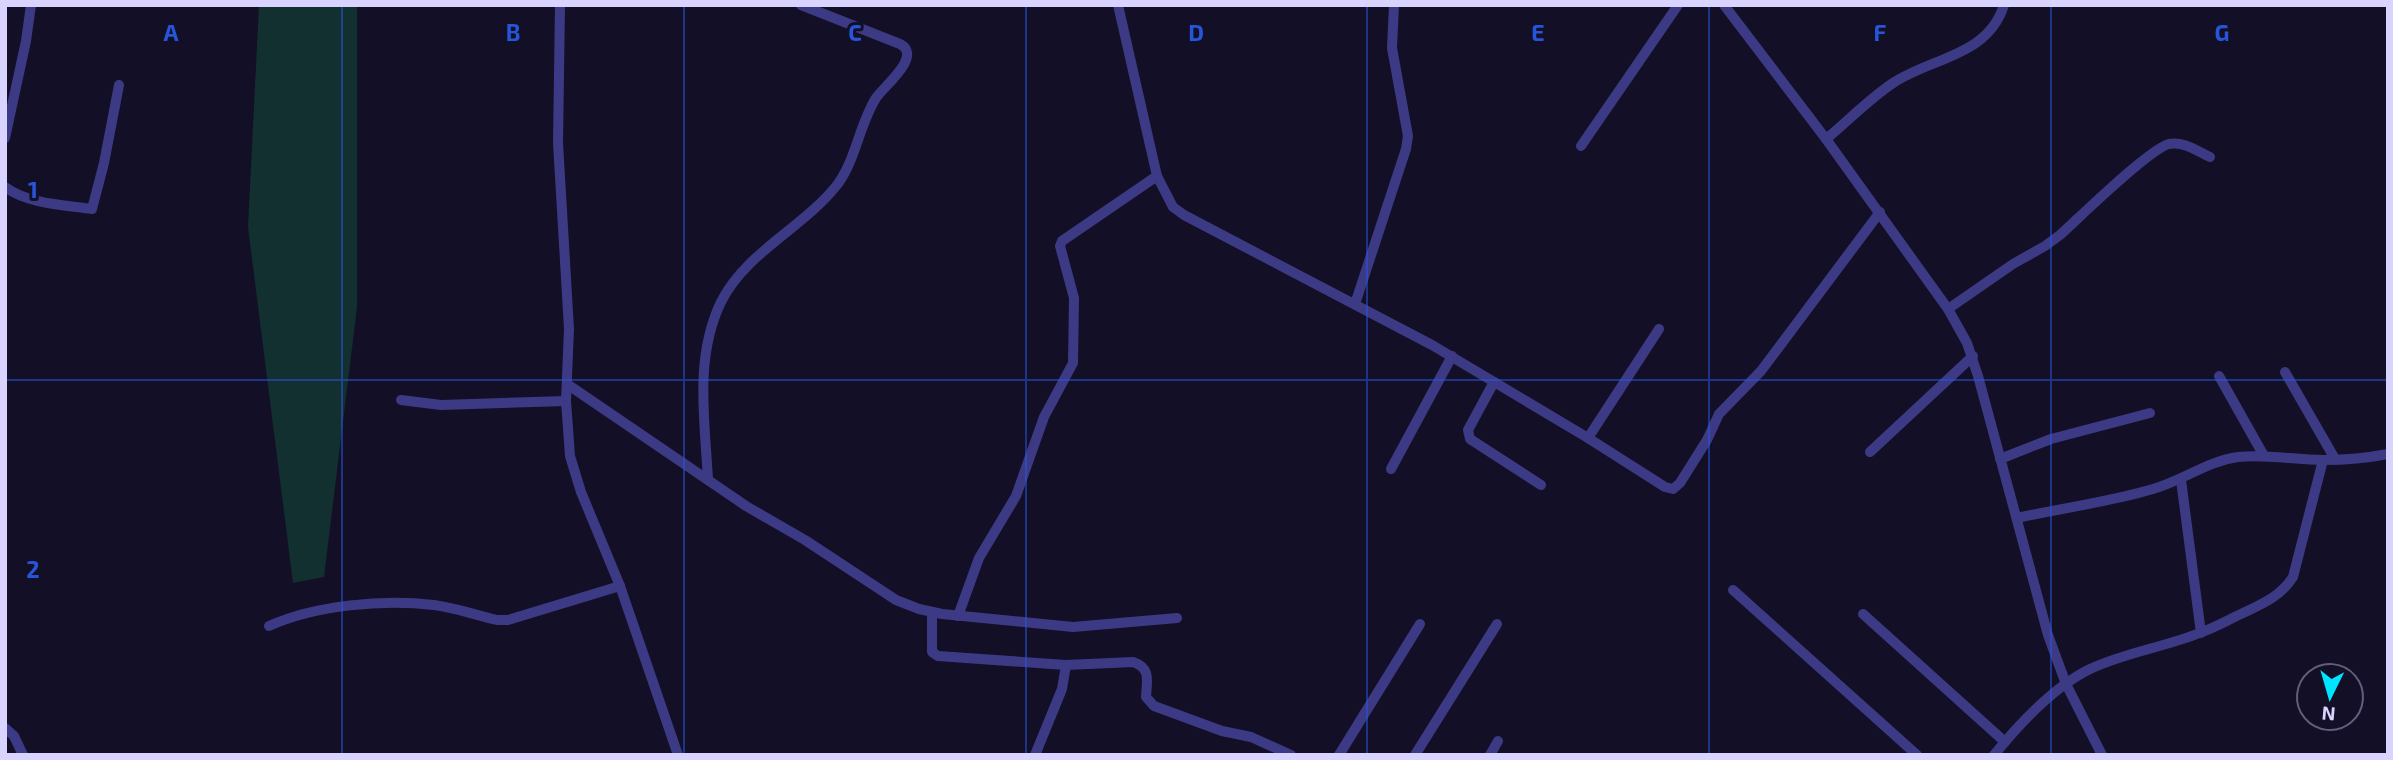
<svg xmlns="http://www.w3.org/2000/svg" width="2393" height="760" font-family="'Exo 2',sans-serif">
<style>
.green{fill:#12302f}
.lines{fill:none;stroke-linecap:round;stroke-linejoin:round}
.minor{stroke:#3d3a85;stroke-width:10}
.grid{fill:none;stroke:#2655da;stroke-width:2;stroke-opacity:0.55}
.grid-label{font-size:23px;text-anchor:middle;font-weight:bold;fill:#2655da;stroke:#130f26;stroke-width:6;stroke-linejoin:round;paint-order:stroke}
</style>
<rect width="100%" height="100%" fill="#130f26"/>
<!-- green -->
<polygon class="green" points="259,5 357,5 357,307 324,577 293,583 248,227"/>
<g class="lines">
<!-- minor -->
<g class="minor">
<polyline points="560,5 558,143 569,329 566,401 570,456 581,492 620,586 678,755"/>
<polyline points="1118,5 1157,176 1173,207 1184,215 1432,345 1588,438 1665,487 1673,489 1680,483 1707,440 1719,414 1761,371 1880,212"/>
<polyline points="1724,5 1826,139 1948,309 1967,343 1978,376 2048,635 2066,684 2102,755"/>
<polyline points="5,138 26,41 31,5"/>
<path d="M1826 139C1848 121 1869 99 1893 83 1933 57 1988 56 2004 5"/>
<polyline points="1581,146 1678,5"/>
<path d="M5 187C28 204 64 205 92 209L104 163 119 85"/>
<polyline points="1355,304 1406,149 1408,136 1392,48 1394,5"/>
<path d="M1948 309 2013 264 2045 246 2060 235C2080 217 2149 149 2169 144 2184 141 2197 151 2210 157"/>
<polyline points="2285,372 2335,459"/>
<polyline points="2219,376 2264,456"/>
<polyline points="1494,382 1468,430 1470,439 1541,485"/>
<polyline points="567,384 746,506 805,540 896,600 919,609 942,614 1073,627 1177,618"/>
<polyline points="401,400 441,405 566,401"/>
<polyline points="1588,438 1659,329"/>
<polyline points="1870,452 1973,356"/>
<polyline points="2000,459 2051,439 2150,413"/>
<polyline points="1391,469 1452,356"/>
<path d="M708 480C705 421 694 358 721 302 746 252 803 228 837 185 856 160 859 125 876 98 884 86 923 56 900 44L801 5"/>
<polyline points="2181,480 2201,633"/>
<path d="M2017 518C2062 508 2109 502 2153 489 2182 481 2208 461 2238 457 2266 454 2295 460 2324 460 2345 460 2367 458 2388 454"/>
<polyline points="1733,590 1917,755"/>
<path d="M932 613V652L938 656 1066 665 1133 662C1151 668 1147 680 1146 697L1154 706 1222 731 1251 737 1291 755"/>
<polyline points="1863,614 2005,742"/>
<polyline points="958,616 979,558 1016,496 1044,417 1073,363 1074,298 1060,246 1062,241 1157,176"/>
<path d="M269 626C316 605 383 599 434 605 456 608 476 615 497 620H508L620 586"/>
<polyline points="5,728 14,736 23,755"/>
<polyline points="1035,755 1062,689 1066,665"/>
<polyline points="1339,755 1420,624"/>
<polyline points="1415,755 1497,624"/>
<polyline points="1490,755 1498,741"/>
<path d="M1994 755C2020 723 2053 687 2090 669 2126 652 2166 647 2202 632 2216 627 2228 620 2241 614 2262 604 2280 597 2293 577L2323 460"/>
</g>
</g>
<!-- grid -->
<path class="grid" d="M342 5V755M684 5V755M1026 5V755M1367 5V755M1709 5V755M2051 5V755M5 380H2388"/>
<g class="grid-label">
<text x="171" y="41">A</text>
<text x="513" y="41">B</text>
<text x="855" y="41">C</text>
<text x="1196" y="41">D</text>
<text x="1538" y="41">E</text>
<text x="1880" y="41">F</text>
<text x="2222" y="41">G</text>
<text x="33" y="198">1</text>
<text x="33" y="578">2</text>
</g>
<!-- border -->
<rect width="2393" height="760" fill="none" stroke="#d9d4ff" stroke-width="14"/>
<!-- north arrow -->
<g transform="translate(2330 697) rotate(185)"><circle r="33" fill="#130f26" stroke="#625e7d" stroke-width="2"/>
<path d="M0-5L12 26L0 18L-12 26Z" fill="#00e5ff"/>
<text y="-10" font-size="19" font-weight="bold" text-anchor="middle" fill="#d9d4ff">N</text>
</g>
</svg>
